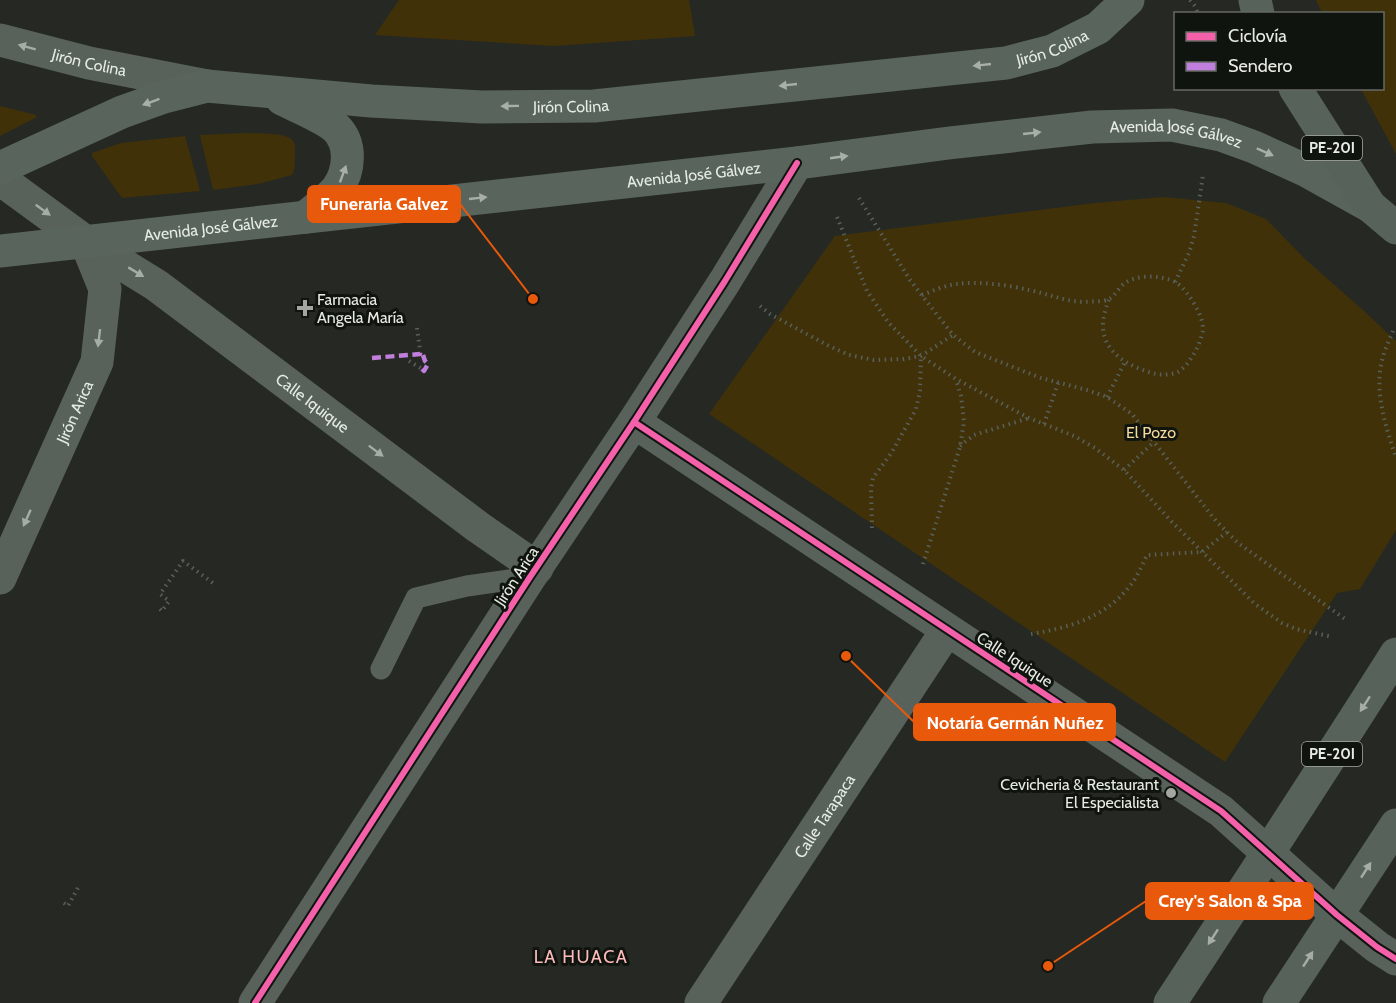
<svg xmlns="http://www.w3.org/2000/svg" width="1396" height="1003" font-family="Cabin,sans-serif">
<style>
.green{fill:#403109}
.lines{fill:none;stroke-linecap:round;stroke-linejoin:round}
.path{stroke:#59605a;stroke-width:4;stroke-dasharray:1.5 4.5;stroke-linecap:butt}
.service{stroke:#58625b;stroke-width:21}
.minor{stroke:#58625b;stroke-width:33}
.tertiary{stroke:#58625b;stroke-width:33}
.secondary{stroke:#59655c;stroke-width:33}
.primary{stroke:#57625a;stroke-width:33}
.quiet{stroke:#c07fdc;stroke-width:4.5;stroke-dasharray:9 4.5;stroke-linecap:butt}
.cycleway-casing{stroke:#10140e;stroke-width:10}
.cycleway{stroke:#f560ab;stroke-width:6}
.oneway{fill:#a6ada6}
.oneway2{fill:#a7afa6}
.oneway3{fill:#a6ada5}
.poi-dot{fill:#a3a7a0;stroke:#10140e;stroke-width:2}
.labels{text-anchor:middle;stroke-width:6;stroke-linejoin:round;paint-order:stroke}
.shield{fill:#10140e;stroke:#a6aaa3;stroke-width:1.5}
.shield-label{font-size:15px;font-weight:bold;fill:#e6ebe3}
.street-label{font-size:16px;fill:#e6ebe3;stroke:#10140e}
.poi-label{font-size:16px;fill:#e6ebe3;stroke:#10140e;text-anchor:start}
.park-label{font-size:16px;fill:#f8db9c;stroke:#10140e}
.neighbourhood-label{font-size:18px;letter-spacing:1.5px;fill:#ffbabc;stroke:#10140e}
.leader{fill:none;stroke:#e8590c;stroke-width:2}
.callout-dot{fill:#e8590c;stroke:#10140e;stroke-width:2}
.callout{fill:#e8590c;stroke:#e8590c;stroke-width:2}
.callout-label{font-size:18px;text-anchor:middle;font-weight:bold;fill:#fff}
</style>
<rect width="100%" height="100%" fill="#262923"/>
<!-- green -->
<g class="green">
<polygon points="399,0 689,0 695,36 554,46 375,35"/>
<polygon points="1316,0 1396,0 1396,154 1361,89 1382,88 1382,14 1322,13"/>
<polygon points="0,106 36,115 37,117 0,136"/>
<path d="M246 133C257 134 287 132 293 141 296 144 295 152 295 156 295 162 295 169 292 175L258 184 213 190 200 135Z"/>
<polygon points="185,136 200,191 122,198 92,156 92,153 121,143"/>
<polygon points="1163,197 1226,203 1266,219 1305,259 1364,311 1396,341 1396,530 1360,589 1337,593 1225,762 709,414 835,236 1095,203"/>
</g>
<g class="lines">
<!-- path -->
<g class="path">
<polyline points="1190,0 1195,6 1198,14"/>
<polyline points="859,198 910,280 953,335 975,352 1041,378 1087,390 1107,397 1132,414 1216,521 1238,543 1345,619"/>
<polyline points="837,217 867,291 888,322 921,356 956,379 1029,418 1074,436 1095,448 1124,470 1172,522 1255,604 1282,623 1296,629 1333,637"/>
<polyline points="1175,282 1189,253 1194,236 1203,175"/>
<path d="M922 295C933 291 945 285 957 284 978 281 1008 285 1029 290 1049 294 1066 302 1086 302 1092 301 1104 302 1109 299 1115 296 1119 287 1125 283 1138 274 1163 275 1177 283 1188 291 1204 316 1203 330 1201 343 1190 365 1178 372 1171 375 1162 375 1156 374 1132 368 1103 354 1103 326 1103 316 1106 308 1109 299"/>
<polyline points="760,306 770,314 829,346 849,355 874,360 904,359 921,356 953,335"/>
<polyline points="417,328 420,350"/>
<path d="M1393 331C1390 339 1385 348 1383 357 1373 390 1386 427 1396 458"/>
<polyline points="409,361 422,369"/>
<polyline points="1107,397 1125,362"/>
<polyline points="1044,424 1058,383"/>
<polyline points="960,446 974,435 1029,418"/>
<polyline points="1124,470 1155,441"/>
<polyline points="872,528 871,488 873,478 892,452 916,409 920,391 921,356"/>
<polyline points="923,564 960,447 964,422 961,396 956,380"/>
<polyline points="160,609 162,611 169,601 160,594 183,561 213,583 211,586"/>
<path d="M1031 634C1068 628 1104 618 1129 587 1137 578 1142 565 1147 555L1202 552 1227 532"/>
<polyline points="64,903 68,906 79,886"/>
</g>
<!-- service -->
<polyline class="service" points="381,669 416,598 467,586 530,577"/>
<!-- minor -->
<g class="minor">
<path id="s1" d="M86 242 156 285 478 527 537 568"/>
<polyline points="634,422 1221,811 1337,915 1377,947 1396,959"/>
<path id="s2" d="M0 578 97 362 105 289 86 242"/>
<polyline points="255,1003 530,577 634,422 725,281 797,163"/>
<path id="s3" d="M701 1003 947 630"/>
</g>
<!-- tertiary -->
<g class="tertiary">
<path id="s4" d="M0 40 89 63 207 86"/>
<polyline points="0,179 86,242"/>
</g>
<!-- secondary -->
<g class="secondary">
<path d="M282 99C296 106 325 118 336 128 352 144 350 171 337 189 330 198 315 209 306 217"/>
<path id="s5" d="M0 168 122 112 164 97 207 86 371 101 482 107 594 106 1006 63 1052 51 1098 28 1128 0"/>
<path id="s6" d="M0 251 797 163 949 143 1092 127 1172 125 1221 135 1254 147 1307 171 1370 206"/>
</g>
<!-- primary -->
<g class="primary">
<polyline points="1255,0 1258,14"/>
<polyline points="1295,88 1370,206 1396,228"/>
<path d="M1170 1003C1246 887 1322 771 1396 654"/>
<polyline points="1279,1003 1396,825"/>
</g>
<!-- quiet -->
<g class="quiet">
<polyline points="372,358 420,354 420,350"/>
<polyline points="422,369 424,371 428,364 425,361 423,355"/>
</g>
<defs>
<g id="cycleway">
<polyline points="634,422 1221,811 1337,915 1377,947 1396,959"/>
<polyline points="255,1003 530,577 634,422 725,281 797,163"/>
</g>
</defs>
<!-- cycleway casing -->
<use href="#cycleway" class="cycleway-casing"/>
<!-- cycleway -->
<use href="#cycleway" class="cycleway"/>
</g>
<!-- one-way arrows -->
<defs><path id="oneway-solid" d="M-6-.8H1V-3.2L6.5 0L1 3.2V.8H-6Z" transform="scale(1.5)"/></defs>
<g class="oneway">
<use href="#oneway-solid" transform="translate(27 47) rotate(-165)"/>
<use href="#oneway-solid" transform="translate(43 210) rotate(36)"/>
<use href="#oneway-solid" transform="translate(136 272) rotate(31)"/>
<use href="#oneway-solid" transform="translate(99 338) rotate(97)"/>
<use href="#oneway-solid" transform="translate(376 451) rotate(37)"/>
<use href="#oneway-solid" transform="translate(27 518) rotate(114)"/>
</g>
<g class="oneway2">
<use href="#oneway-solid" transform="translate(982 65) rotate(174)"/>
<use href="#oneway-solid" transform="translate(788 85) rotate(174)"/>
<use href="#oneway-solid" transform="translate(151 102) rotate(160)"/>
<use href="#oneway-solid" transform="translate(510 106) rotate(179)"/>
<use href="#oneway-solid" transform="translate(1032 133) rotate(-6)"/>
<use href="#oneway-solid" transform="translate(1265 152) rotate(24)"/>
<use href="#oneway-solid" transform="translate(839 157) rotate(-8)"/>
<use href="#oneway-solid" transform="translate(343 174) rotate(-70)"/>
<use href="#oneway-solid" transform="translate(478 198) rotate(-6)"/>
</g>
<g class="oneway3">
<use href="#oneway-solid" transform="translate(1365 704) rotate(123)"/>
<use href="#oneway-solid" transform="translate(1366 870) rotate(-57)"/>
<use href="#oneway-solid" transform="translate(1213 937) rotate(123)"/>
<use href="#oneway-solid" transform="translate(1308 959) rotate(-57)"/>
</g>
<!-- markers -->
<g class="poi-dot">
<path d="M302 299h6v6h6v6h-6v6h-6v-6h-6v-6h6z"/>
<circle cx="1171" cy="793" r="6"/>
</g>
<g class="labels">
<!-- shield labels -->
<g class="shield">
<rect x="1302" y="136" width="60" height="24" rx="4.5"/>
<rect x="1302" y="742" width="60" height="24" rx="4.5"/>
</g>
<g class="shield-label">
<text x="1332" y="153">PE-20I</text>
<text x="1332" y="759">PE-20I</text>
</g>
<!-- street labels -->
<g class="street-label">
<text dy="6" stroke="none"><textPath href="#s5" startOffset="1074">Jirón Colina</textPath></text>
<text dy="6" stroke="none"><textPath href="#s4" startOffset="92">Jirón Colina</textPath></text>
<text dy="6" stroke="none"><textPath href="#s5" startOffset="588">Jirón Colina</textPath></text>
<text dy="6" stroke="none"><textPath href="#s6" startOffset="1184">Avenida José Gálvez</textPath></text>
<text dy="6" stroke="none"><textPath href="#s6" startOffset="698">Avenida José Gálvez</textPath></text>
<text dy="6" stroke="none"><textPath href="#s6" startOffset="212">Avenida José Gálvez</textPath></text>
<text dy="6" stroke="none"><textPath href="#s1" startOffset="278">Calle Iquique</textPath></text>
<text dy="6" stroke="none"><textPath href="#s2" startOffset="182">Jirón Arica</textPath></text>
<text transform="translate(516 576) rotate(-57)" y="6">Jirón Arica</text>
<text transform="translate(1015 659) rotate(33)" y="6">Calle Iquique</text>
<text dy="6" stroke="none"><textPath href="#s3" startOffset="224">Calle Tarapaca</textPath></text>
</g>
<!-- poi labels -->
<g class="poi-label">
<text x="317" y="305">Farmacia<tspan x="317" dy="18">Angela María</tspan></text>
<text x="1159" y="790" text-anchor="end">Cevicheria &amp; Restaurant<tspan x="1159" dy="18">El Especialista</tspan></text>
</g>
<!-- park labels -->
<g class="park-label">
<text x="1151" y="438">El Pozo</text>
</g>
<!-- neighbourhood labels -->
<g class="neighbourhood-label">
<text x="581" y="963">LA HUACA</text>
</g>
</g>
<!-- callouts -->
<path class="leader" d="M533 299L460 204M846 656L914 722M1048 966L1146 901"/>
<g class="callout-dot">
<circle cx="533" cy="299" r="6"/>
<circle cx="846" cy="656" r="6"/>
<circle cx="1048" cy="966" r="6"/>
</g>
<g class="callout">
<rect x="308" y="186" width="152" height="36" rx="6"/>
<rect x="914" y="704" width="201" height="36" rx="6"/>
<rect x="1146" y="883" width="167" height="36" rx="6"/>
</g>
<g class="callout-label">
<text x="384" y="210">Funeraria Galvez</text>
<text x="1015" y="729">Notaría Germán Nuñez</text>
<text x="1230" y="907">Crey's Salon &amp; Spa</text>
</g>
<!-- legend -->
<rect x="1174" y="12" width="210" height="78" fill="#10140e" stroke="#666a63" stroke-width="1.5"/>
<rect x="1186" y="32" width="30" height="9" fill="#f560ab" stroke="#666a63" stroke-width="1.5"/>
<text x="1228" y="42" font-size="18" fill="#e6ebe3">Ciclovía</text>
<rect x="1186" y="62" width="30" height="9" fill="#c07fdc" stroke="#666a63" stroke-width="1.5"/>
<text x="1228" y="72" font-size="18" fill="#e6ebe3">Sendero</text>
</svg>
